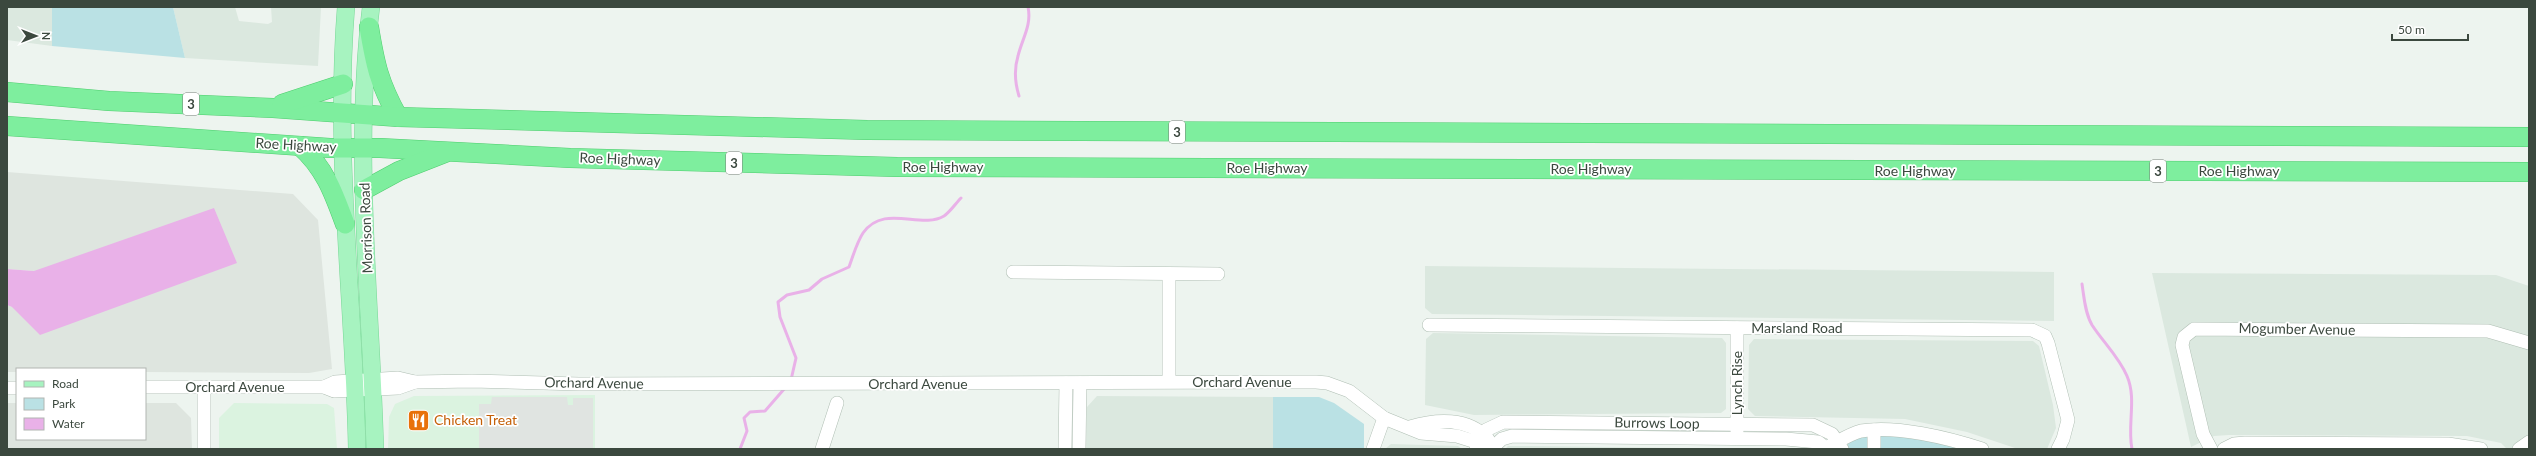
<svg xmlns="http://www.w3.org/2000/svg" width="2536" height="456" font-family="Lato,sans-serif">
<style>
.residential{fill:#dbe8df}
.commercial{fill:#dbf3e0}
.industrial{fill:#dee5df}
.green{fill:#bae1e4}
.parking{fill:#e0e4e1}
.water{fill:#e9b1e8}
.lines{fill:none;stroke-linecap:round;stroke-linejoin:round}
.stream{stroke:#e9b1e8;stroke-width:3}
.minor-casing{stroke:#b0bfb4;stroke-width:14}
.major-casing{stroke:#78d796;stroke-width:18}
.highway-casing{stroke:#4ecd6e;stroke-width:20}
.minor{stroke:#fff;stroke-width:13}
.major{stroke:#a7f3c0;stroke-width:17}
.highway{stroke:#7eee9e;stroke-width:19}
.labels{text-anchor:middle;stroke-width:3.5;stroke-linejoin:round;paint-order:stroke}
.shield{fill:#fff;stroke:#767f78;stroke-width:1}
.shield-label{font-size:13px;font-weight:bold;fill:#3b483e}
.street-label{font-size:14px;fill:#3b483e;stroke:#fff}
.food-label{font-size:14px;fill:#c56008;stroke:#fff;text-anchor:start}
</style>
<rect width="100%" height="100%" fill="#edf4ef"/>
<!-- residential -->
<g class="residential">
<polygon points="7,7 52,7 52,46 7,40"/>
<polygon points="173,7 235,7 239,21 268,24 272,22 271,7 321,7 318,66 185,58"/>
<polygon points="1425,266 2054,272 2054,321 1432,314 1425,308"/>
<polygon points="2152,273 2496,275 2529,286 2529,449 2507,449 2501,443 2467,436 2229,435 2214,436 2191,447"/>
<polygon points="1433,333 1722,338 1726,343 1726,409 1721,413 1474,415 1425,405 1426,339"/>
<polygon points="1754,339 2033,341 2039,346 2053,405 2056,428 2047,449 2018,449 1967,432 1905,419 1755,416 1748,409 1749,345"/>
<polygon points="1097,396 1273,397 1273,449 1086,449 1087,407"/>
<polygon points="1391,444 1458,446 1462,449 1385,449"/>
<polygon points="1508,446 1530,446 1756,449 1505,449"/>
</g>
<!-- commercial -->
<g class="commercial">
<polygon points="595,395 595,449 388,449 389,417 395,404 414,396"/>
<polygon points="234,403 327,404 334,408 337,449 219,449 219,418"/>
</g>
<!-- industrial -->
<g class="industrial">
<polygon points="7,172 293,194 318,220 332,369 309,373 145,372 145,369 17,369 17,372 7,372 7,305 12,307 34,271 7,269"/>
<polygon points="7,403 17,403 17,439 145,439 145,403 176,403 191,418 192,449 7,449"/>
</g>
<!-- green -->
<g class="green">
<polygon points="52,7 173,7 185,58 52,46"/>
<polygon points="1273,397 1319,397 1334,403 1364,424 1364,449 1273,449"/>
<polygon points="1883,434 1979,449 1878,449 1880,436"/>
<polygon points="1867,435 1870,449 1844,449 1853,438"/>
</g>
<!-- parking -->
<polygon class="parking" points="492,397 567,397 568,405 573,405 573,398 593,398 593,449 479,449 479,404 491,404"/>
<!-- water -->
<polygon class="water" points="214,208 237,263 40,335 12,307 7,305 7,269 34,271"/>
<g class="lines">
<!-- stream -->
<g class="stream">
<path d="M1019 96C1015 83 1014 69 1018 56 1022 39 1032 25 1028 7"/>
<path d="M2082 284C2084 297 2085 313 2092 325 2103 342 2119 357 2127 376 2137 399 2127 425 2132 449"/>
<path d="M791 380 796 358 780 317 778 302 787 295 809 290 822 279 849 267C853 256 857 242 863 233 884 203 921 230 944 216 950 212 956 203 961 198"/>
<polyline points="740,449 747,431 744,418 750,412 765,411 785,388"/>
</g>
<defs>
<g id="minor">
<polyline points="1013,272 1218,274"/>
<polyline points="1169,274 1169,381"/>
<polyline points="1429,325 2032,330 2045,336 2048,343 2068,420 2063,439 2058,449"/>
<polyline points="145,387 324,387 334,391 398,388 415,382"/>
<polyline points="324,387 335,382 398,378 415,382 472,381 579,384 1316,382 1327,383 1349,391 1384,418 1421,433 1457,436 1492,447"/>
<polyline points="7,388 17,388"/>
<path d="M1410 427C1436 419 1468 417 1488 439"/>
<polyline points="1737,432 1737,328"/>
<path d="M1831 445C1841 440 1850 434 1861 431 1896 425 1949 438 1982 449"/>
<polyline points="204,449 204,387"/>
<polyline points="822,449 837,403"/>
<polyline points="1065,449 1066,383"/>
<polyline points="1079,449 1080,383"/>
<polyline points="1373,449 1384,418"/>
<polyline points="1476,449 1486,430 1503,422 1813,425 1832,434 1842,449"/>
<polyline points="1491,449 1502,439 1512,436 1786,439 1818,442 1827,449"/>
<polyline points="1874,449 1874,430"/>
<polyline points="2211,449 2203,434 2182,345 2184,337 2194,329 2488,331 2529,343"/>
<polyline points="2224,449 2234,444 2245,443 2448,444 2481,449"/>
<polyline points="2519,449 2529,442"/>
</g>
<g id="major">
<path d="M346 7C334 155 354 302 357 449"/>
<path d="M371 7C353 153 371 302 375 449"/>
</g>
<g id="highway">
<path d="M369 27C375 64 379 83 398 117"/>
<polyline points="7,92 109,101 273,108 398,117 867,130 2529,137"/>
<polyline points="282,104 343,84"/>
<polyline points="7,126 330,148 380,148 570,158 897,167 2529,172"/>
<path d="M300 146C325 168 334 194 345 224"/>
<polyline points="364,190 399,171 445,153"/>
</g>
</defs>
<!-- minor casing -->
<use href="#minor" class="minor-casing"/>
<!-- major casing -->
<use href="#major" class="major-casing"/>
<!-- highway casing -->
<use href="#highway" class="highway-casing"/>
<!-- minor -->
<use href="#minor" class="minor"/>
<!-- major -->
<use href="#major" class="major"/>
<!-- highway -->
<use href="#highway" class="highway"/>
</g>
<!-- icons -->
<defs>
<symbol id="restaurant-square" viewBox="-11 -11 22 22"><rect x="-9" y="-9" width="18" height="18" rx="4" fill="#e8710a" stroke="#fff"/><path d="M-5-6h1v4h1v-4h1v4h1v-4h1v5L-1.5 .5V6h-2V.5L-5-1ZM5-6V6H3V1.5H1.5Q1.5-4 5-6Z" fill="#fff"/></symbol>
</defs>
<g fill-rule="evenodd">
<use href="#restaurant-square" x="406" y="408" width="25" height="25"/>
</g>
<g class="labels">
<!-- shield labels -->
<g class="shield">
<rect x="183" y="93" width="16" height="22" rx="3"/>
<rect x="1169" y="121" width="16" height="22" rx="3"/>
<rect x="726" y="152" width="16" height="22" rx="3"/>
<rect x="2150" y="160" width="16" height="22" rx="3"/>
</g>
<g class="shield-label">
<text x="191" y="109">3</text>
<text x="1177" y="137">3</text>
<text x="734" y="168">3</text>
<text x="2158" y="176">3</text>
</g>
<!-- street labels -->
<g class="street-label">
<text transform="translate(296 145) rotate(3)" y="5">Roe Highway</text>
<text transform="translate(620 159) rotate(2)" y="5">Roe Highway</text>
<text x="943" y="172">Roe Highway</text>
<text x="1267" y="173">Roe Highway</text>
<text x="1591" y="174">Roe Highway</text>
<text x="1915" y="176">Roe Highway</text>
<text x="2239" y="176">Roe Highway</text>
<text transform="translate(366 228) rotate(-92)" y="5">Morrison Road</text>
<text x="1797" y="333">Marsland Road</text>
<text transform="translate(2297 329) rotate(1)" y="5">Mogumber Avenue</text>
<text x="1242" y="387">Orchard Avenue</text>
<text transform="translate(594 383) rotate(1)" y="5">Orchard Avenue</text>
<text transform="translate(1737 383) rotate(-90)" y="5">Lynch Rise</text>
<text x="918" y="389">Orchard Avenue</text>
<text x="235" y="392">Orchard Avenue</text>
<text transform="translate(1657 423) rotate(1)" y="5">Burrows Loop</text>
</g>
<!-- food labels -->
<g class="food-label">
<text x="434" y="425">Chicken Treat</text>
</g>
</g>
<!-- border -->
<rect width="2536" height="456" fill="none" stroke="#3b483e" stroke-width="16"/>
<!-- legend -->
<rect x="16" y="368" width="130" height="72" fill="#ffffff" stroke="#b1b6b2"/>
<rect x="24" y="381" width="20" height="6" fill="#a7f3c0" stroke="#b1b6b2"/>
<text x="52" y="388" font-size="12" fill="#3b483e">Road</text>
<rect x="24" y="398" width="20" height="12" fill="#bae1e4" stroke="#b1b6b2"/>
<text x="52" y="408" font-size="12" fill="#3b483e">Park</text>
<rect x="24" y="418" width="20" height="12" fill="#e9b1e8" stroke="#b1b6b2"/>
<text x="52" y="428" font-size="12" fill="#3b483e">Water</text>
<!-- north arrow -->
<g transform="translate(36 36) rotate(90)" stroke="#ffffff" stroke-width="3" paint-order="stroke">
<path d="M0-3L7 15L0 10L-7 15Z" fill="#3b483e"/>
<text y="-6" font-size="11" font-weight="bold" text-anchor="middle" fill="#3b483e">N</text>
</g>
<!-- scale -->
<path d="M2392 34v6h76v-6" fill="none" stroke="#3b483e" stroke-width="2"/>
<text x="2398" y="34" font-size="12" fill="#3b483e" stroke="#ffffff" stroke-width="3" paint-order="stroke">50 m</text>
</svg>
